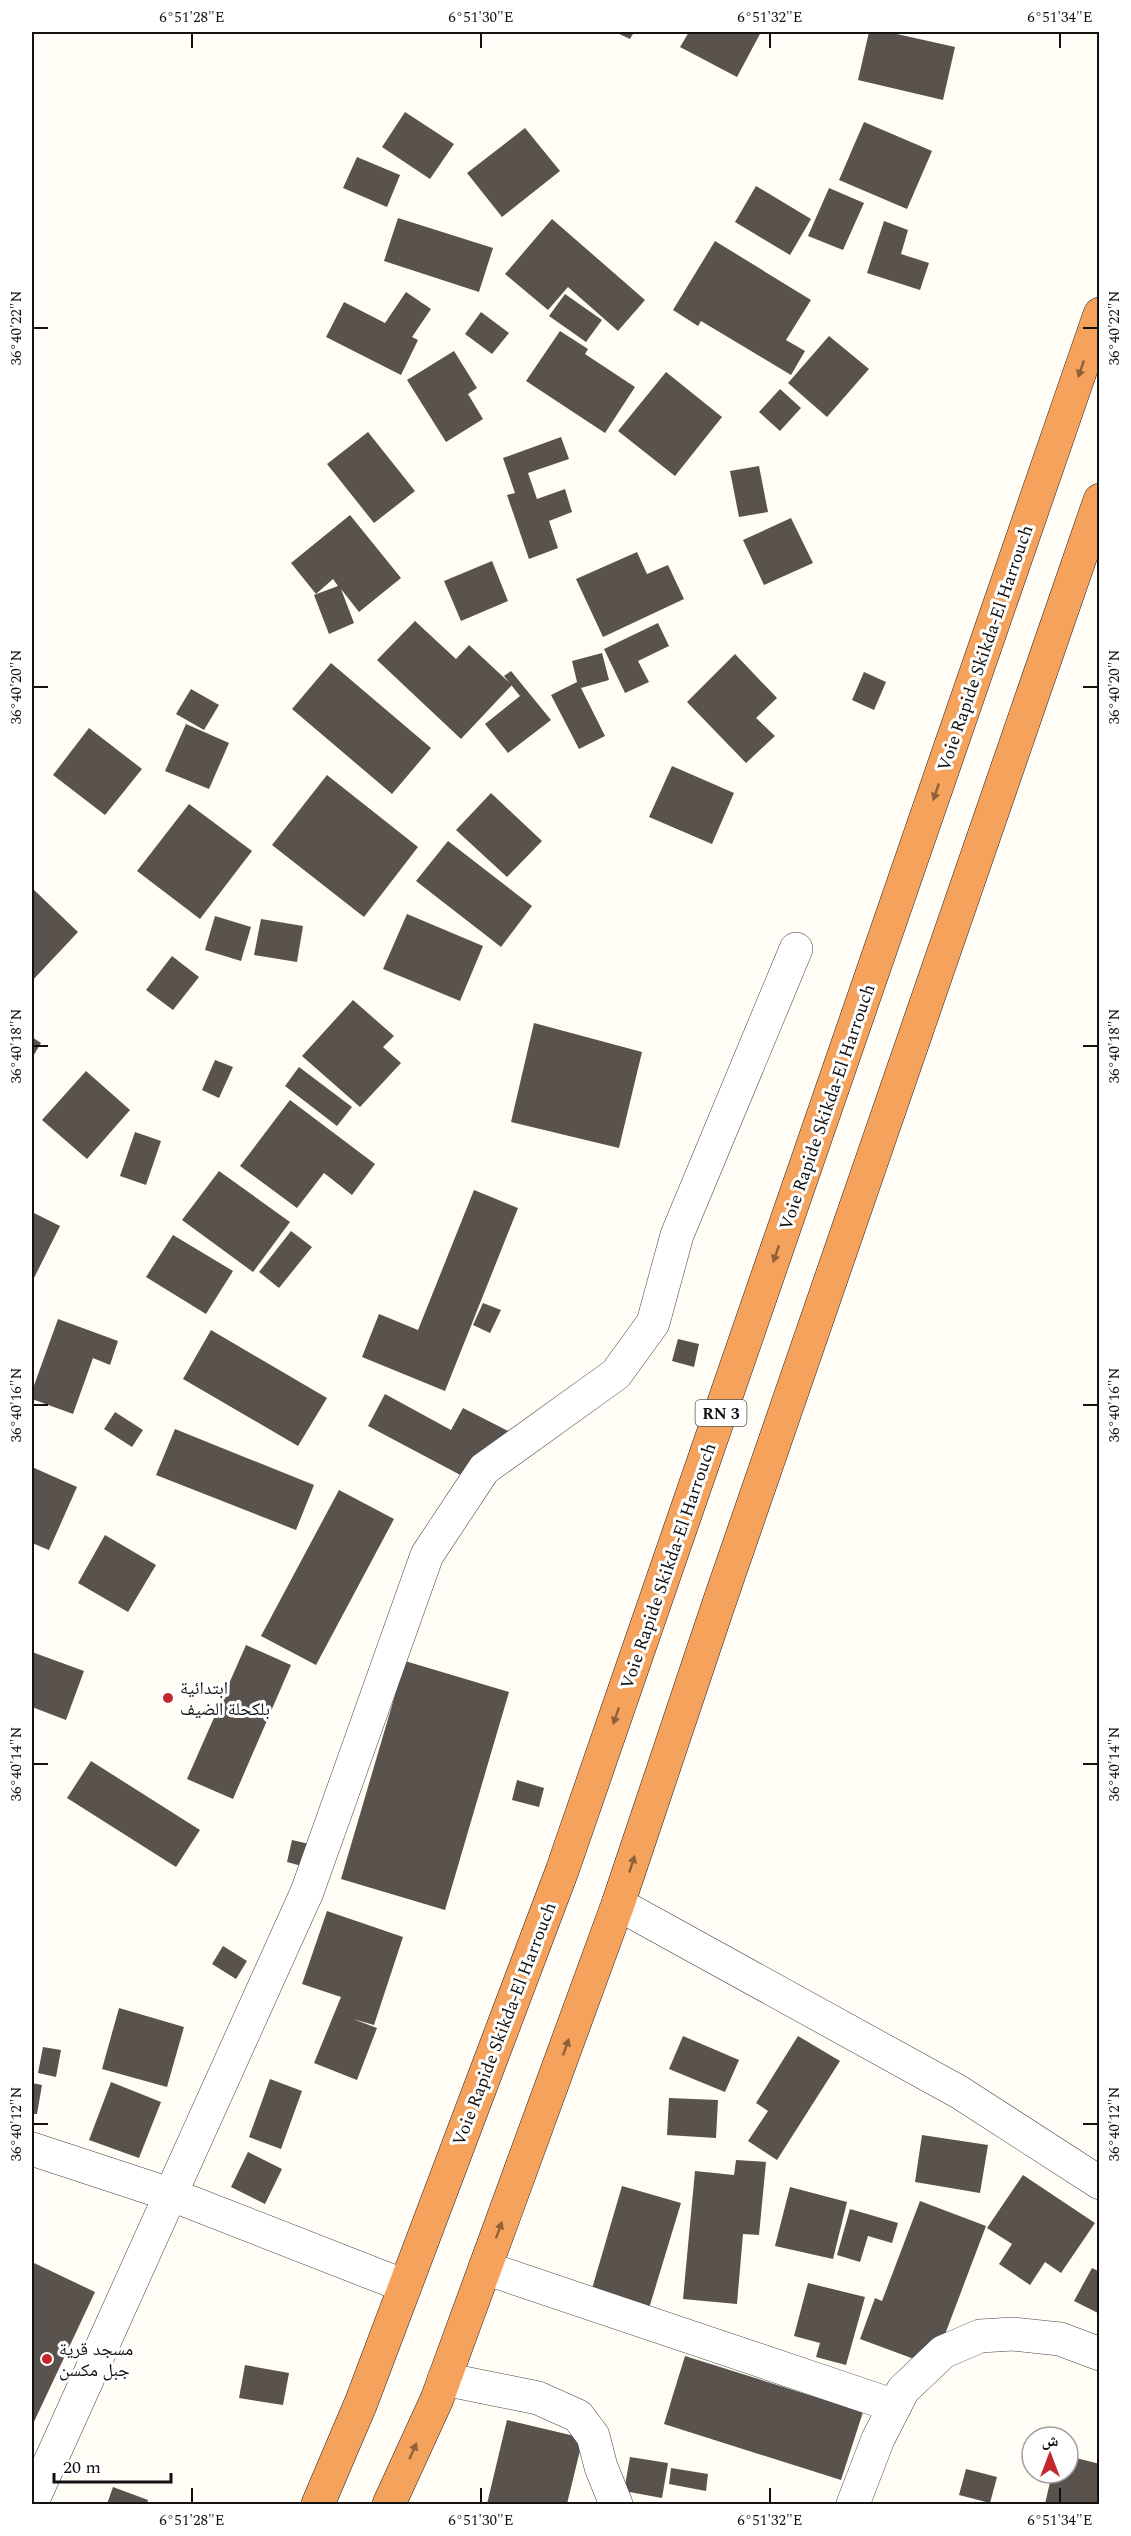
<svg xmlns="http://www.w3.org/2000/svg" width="1131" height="2536" font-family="Spectral,'Noto Naskh Arabic',serif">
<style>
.building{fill:#5a524d}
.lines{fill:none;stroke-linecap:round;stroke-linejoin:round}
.minor-casing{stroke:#444;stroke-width:34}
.highway-casing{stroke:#222;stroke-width:34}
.minor{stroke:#fff;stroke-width:33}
.highway{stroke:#f5a25d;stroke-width:33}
.oneway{fill:#8e613b}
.ticks{fill:none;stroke:#111;stroke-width:2}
.poi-dot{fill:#c4262e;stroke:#fff;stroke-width:2}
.labels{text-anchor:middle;stroke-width:6;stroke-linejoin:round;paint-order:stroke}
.shield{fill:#fff;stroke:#585858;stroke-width:1.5}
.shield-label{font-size:16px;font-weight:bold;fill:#111}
.street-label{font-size:18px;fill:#111;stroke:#fff}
.poi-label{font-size:18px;fill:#111;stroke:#fff;text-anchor:start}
.neatline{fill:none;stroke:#111;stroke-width:2}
.ticks-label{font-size:15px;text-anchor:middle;fill:#111}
</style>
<rect width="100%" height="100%" fill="#fffdf5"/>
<!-- building -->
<g class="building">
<polygon points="615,32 634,32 630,39"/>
<polygon points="689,32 761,32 737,77 680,47"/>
<polygon points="869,32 888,32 955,47 943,100 858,80"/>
<polygon points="405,112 454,144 430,179 382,147"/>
<polygon points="864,122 932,151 907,209 839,180"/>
<polygon points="525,128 560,171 502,217 467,173"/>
<polygon points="357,157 400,175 387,207 343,188"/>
<polygon points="756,186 811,219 790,255 735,222"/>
<polygon points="829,188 864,203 843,250 808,236"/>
<polygon points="398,218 493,248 479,292 384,261"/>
<polygon points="552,219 645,300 618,331 568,287 548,310 505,274"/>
<polygon points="884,221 908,230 901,254 929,263 920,290 867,273"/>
<polygon points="715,241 811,300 786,340 805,351 791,375 701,321 698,326 673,310"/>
<polygon points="406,292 431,309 412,337 418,340 401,375 326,337 344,302 385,323"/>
<polygon points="565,294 602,320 586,342 549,316"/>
<polygon points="481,312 509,333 492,354 465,334"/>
<polygon points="560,331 588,349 585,354 635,387 605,433 526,381"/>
<polygon points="829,336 869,369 827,417 788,383"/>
<polygon points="454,351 477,388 468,394 483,419 446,442 407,380"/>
<polygon points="666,372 722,417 675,476 618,431"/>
<polygon points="780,389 801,408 780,431 759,412"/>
<polygon points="368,432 415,491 374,523 327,464"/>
<polygon points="561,437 569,459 528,473 537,499 565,489 572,512 549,521 558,548 529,559 507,495 515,493 503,458"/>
<polygon points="759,466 768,512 739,517 730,471"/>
<polygon points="350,515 401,578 359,612 341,589 354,623 329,634 314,595 338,586 333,579 316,594 291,563"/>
<polygon points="791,518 813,563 764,585 743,540"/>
<polygon points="637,552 647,574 668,565 684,599 603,637 576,579"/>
<polygon points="492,561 508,601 461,621 444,581"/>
<polygon points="415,621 456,659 469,645 512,685 461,739 377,660"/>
<polygon points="658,623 669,646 638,661 649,682 625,693 604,649"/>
<polygon points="602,653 609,680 581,688 605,736 579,749 551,695 577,682 572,661"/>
<polygon points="735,654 777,698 756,718 775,736 746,763 687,702"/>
<polygon points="331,663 431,748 392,794 292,709"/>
<polygon points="511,671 551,720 508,753 485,724 520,696 504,676"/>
<polygon points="864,672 886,682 874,710 852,700"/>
<polygon points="191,689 219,705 204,730 176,714"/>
<polygon points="186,724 229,743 209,789 165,771"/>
<polygon points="89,728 142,769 105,815 53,775"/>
<polygon points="672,766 734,793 712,844 649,817"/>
<polygon points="327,775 418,847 364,917 272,845"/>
<polygon points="491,793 542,841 507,877 456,830"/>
<polygon points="189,804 252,851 200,919 137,871"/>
<polygon points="448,841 532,906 501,947 416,881"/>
<polygon points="32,888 78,932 32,981"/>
<polygon points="407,914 483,946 460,1001 383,969"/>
<polygon points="215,916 251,927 241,961 205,950"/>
<polygon points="261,919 303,926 297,962 254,955"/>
<polygon points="172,956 199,977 173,1010 146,990"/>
<polygon points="353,1000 394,1036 383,1047 401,1063 360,1107 302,1056"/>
<polygon points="534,1023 642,1052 619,1148 511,1122"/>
<polygon points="32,1037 41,1043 32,1058"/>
<polygon points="215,1060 233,1067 219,1098 202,1090"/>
<polygon points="299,1067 352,1107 337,1126 285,1086"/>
<polygon points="86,1071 130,1110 87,1159 42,1120"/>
<polygon points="290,1100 375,1164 352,1195 324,1173 297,1208 240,1166"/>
<polygon points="135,1132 161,1141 146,1185 120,1176"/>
<polygon points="219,1171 290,1222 253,1272 182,1220"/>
<polygon points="474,1190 518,1208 445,1391 362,1357 379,1314 418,1330"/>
<polygon points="32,1212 60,1226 32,1282"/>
<polygon points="291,1231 312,1247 279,1288 259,1272"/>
<polygon points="173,1235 233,1271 206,1314 146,1277"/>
<polygon points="483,1303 501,1310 490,1333 473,1325"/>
<polygon points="58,1319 118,1341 110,1365 93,1358 73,1414 32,1399 32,1391"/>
<polygon points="211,1330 327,1398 298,1446 183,1379"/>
<polygon points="678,1339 699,1344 694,1367 672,1361"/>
<polygon points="385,1394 451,1430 463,1408 512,1433 483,1487 368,1426"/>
<polygon points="115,1412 143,1430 132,1447 104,1429"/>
<polygon points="175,1429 314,1485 296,1530 156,1475"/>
<polygon points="32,1467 77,1487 49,1550 32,1543"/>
<polygon points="339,1490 394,1519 316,1665 261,1636"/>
<polygon points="105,1535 156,1565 128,1612 78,1583"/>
<polygon points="246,1645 291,1665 233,1799 187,1779"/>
<polygon points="32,1652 84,1671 66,1720 32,1707"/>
<polygon points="405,1661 509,1692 445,1910 341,1879"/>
<polygon points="91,1761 200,1830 176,1867 67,1798"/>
<polygon points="517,1780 544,1788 539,1807 512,1800"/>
<polygon points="292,1840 318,1846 313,1869 287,1862"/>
<polygon points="327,1911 403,1937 374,2025 353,2019 377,2028 357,2080 314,2063 341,1997 302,1984"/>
<polygon points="223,1946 247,1961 236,1979 212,1964"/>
<polygon points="119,2008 184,2027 167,2087 102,2069"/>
<polygon points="683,2036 739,2060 725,2092 669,2069"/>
<polygon points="798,2036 840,2061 777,2160 748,2141 768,2111 756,2103"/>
<polygon points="43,2047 61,2050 56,2077 38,2073"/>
<polygon points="270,2079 302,2091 281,2149 249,2137"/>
<polygon points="111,2082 161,2102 139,2158 89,2140"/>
<polygon points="32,2083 42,2085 37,2114 32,2114"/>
<polygon points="669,2098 718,2100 716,2138 667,2135"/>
<polygon points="922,2135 988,2145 980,2193 915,2182"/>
<polygon points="248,2152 282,2169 265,2204 231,2187"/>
<polygon points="736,2160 766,2162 759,2235 743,2234 737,2304 683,2299 695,2171 734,2175"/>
<polygon points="1023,2175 1095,2223 1061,2273 1045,2262 1030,2285 999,2264 1012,2244 987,2228"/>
<polygon points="622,2186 681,2203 647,2315 589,2299"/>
<polygon points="790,2187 847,2202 833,2259 775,2246"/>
<polygon points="920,2201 986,2226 933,2366 860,2339 875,2298 882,2301"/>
<polygon points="850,2209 898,2223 892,2243 868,2236 860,2262 837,2255"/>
<polygon points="32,2262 95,2292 32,2426"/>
<polygon points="1092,2268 1100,2272 1100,2314 1074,2301"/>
<polygon points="808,2283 865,2297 846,2365 816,2357 820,2343 794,2336"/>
<polygon points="685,2356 863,2412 841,2480 664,2424"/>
<polygon points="245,2365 289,2373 283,2405 239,2398"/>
<polygon points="507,2420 583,2438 567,2504 487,2504"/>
<polygon points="1068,2456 1100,2464 1100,2504 1045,2504 1052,2473 1068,2473"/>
<polygon points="630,2457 668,2463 662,2498 624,2491"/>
<polygon points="671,2468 708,2474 706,2491 669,2484"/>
<polygon points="966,2469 997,2477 990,2503 959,2495"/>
<polygon points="113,2487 148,2500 147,2504 107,2504"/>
</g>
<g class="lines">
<defs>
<g id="minor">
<polyline points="618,1904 959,2092 1100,2183"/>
<polyline points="32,2149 172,2195 405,2286"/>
<polyline points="485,2268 895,2406"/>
<polyline points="444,2379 538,2398 578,2416 593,2436 601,2467 616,2504"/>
<polyline points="32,2502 307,1892 427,1555 484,1469 616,1374 653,1323 677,1235 796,949"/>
<polyline points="853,2504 878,2439 903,2390 943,2352 980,2336 1013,2334 1060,2339 1100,2354"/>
</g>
<g id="highway">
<polyline points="318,2504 361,2403 562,1871 1100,314"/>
<polyline points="389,2504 437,2399 618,1904 719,1603 1100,500"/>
</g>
</defs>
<!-- minor casing -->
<use href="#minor" class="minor-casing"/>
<!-- highway casing -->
<use href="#highway" class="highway-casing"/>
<!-- minor -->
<use href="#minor" class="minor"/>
<!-- highway -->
<use href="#highway" class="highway"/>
</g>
<!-- one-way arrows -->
<defs><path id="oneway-solid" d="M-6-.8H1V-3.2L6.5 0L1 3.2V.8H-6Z" transform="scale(1.5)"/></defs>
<g class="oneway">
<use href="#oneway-solid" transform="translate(1081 369) rotate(109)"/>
<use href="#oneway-solid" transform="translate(936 792) rotate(109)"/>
<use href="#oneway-solid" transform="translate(776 1254) rotate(109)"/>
<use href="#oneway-solid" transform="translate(616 1716) rotate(109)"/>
<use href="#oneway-solid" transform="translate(632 1864) rotate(-72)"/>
<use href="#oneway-solid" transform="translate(566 2047) rotate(-70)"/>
<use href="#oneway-solid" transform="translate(499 2230) rotate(-70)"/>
<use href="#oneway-solid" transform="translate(413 2451) rotate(-66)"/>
</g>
<!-- ticks -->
<path class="ticks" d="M192 33V48M481 33V48M770 33V48M1060 33V48M33 328H48M1083 328H1098M33 687H48M1083 687H1098M33 1046H48M1083 1046H1098M33 1405H48M1083 1405H1098M33 1764H48M1083 1764H1098M33 2124H48M1083 2124H1098M192 2488V2503M481 2488V2503M770 2488V2503M1060 2488V2503"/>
<!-- markers -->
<g class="poi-dot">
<circle cx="168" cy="1698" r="6"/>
<circle cx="47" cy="2359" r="6"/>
</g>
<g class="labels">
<!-- shield labels -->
<rect class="shield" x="695.5" y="1400" width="51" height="26" rx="4.5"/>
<g class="shield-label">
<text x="721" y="1419">RN 3</text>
</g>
<!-- street labels -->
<g class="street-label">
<text transform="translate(985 648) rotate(-71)" y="6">Voie Rapide Skikda-El Harrouch</text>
<text transform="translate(827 1107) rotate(-71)" y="6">Voie Rapide Skikda-El Harrouch</text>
<text transform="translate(668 1566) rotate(-71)" y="6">Voie Rapide Skikda-El Harrouch</text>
<text transform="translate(504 2024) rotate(-69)" y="6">Voie Rapide Skikda-El Harrouch</text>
</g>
<!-- poi labels -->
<g class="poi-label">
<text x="180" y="1694">ابتدائية<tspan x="180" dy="21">بلكحلة الضيف</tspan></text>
<text x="59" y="2355">مسجد قرية<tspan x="59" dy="21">جبل مكسن</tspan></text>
</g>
</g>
<!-- border -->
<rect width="1131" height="2536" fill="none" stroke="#ffffff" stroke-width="66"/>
<!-- north arrow -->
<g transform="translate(1050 2455)"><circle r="28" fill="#ffffff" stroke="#a0a0a0" stroke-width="1.5"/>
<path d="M0-4.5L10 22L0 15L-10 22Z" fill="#c4262e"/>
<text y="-9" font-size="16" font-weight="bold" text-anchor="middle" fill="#111111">ش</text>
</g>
<!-- scale -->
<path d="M54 2473v9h117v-9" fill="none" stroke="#111111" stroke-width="3"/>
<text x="63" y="2473" font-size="18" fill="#111111" stroke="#ffffff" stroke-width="4.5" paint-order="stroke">20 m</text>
<rect x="33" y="33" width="1065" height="2470" class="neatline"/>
<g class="ticks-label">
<text x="192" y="22">6°51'28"E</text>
<text x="481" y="22">6°51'30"E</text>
<text x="770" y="22">6°51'32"E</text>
<text x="1060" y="22">6°51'34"E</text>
<text transform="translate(16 328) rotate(-90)" y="5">36°40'22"N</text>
<text transform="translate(1114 328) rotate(-90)" y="5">36°40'22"N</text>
<text transform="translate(16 687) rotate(-90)" y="5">36°40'20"N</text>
<text transform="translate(1114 687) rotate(-90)" y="5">36°40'20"N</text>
<text transform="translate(16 1046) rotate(-90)" y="5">36°40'18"N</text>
<text transform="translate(1114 1046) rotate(-90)" y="5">36°40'18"N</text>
<text transform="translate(16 1405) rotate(-90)" y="5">36°40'16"N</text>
<text transform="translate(1114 1405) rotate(-90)" y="5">36°40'16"N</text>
<text transform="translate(16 1764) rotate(-90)" y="5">36°40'14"N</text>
<text transform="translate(1114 1764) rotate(-90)" y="5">36°40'14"N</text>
<text transform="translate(16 2124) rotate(-90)" y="5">36°40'12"N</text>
<text transform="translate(1114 2124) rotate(-90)" y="5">36°40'12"N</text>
<text x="192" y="2525">6°51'28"E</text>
<text x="481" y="2525">6°51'30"E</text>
<text x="770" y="2525">6°51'32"E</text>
<text x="1060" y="2525">6°51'34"E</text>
</g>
</svg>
